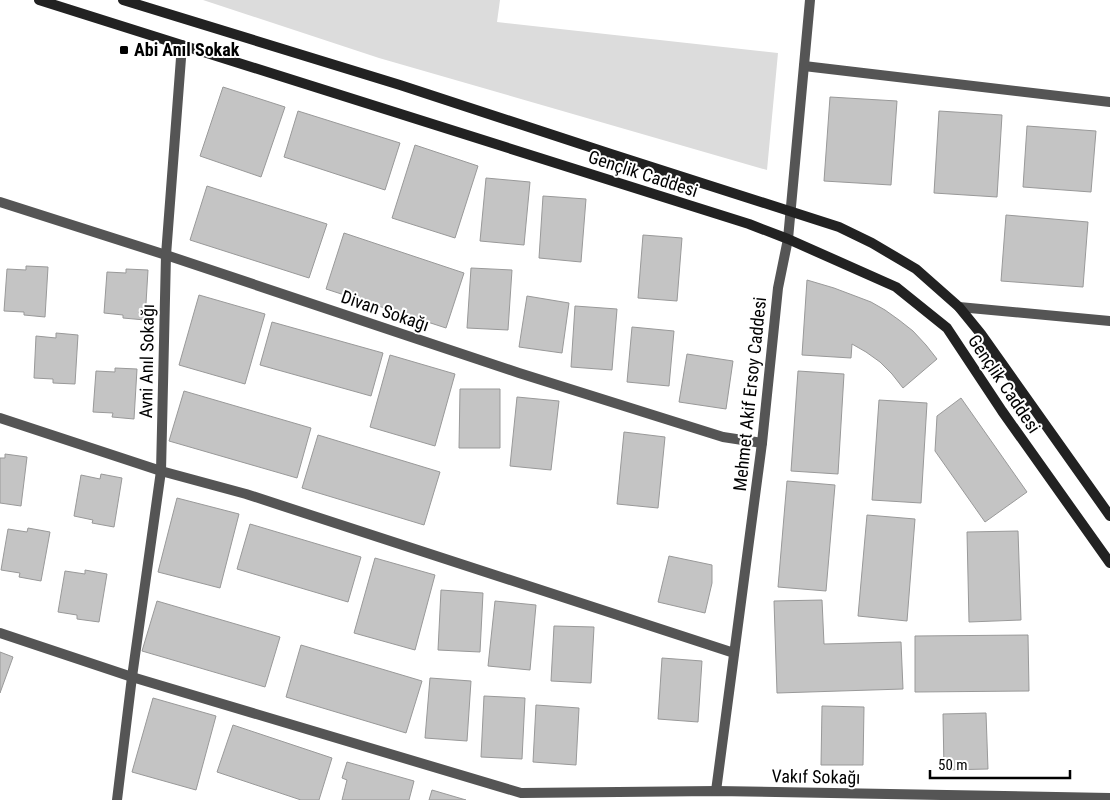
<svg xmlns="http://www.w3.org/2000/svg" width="1110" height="800" font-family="'Roboto Condensed',sans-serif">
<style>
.green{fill:#dcdcdc}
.building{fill:#c4c4c4;stroke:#999}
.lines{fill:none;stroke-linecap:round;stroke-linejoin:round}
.street{stroke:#555;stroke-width:10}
.secondary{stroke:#222;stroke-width:10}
.poi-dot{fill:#000;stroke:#fff;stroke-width:2}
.labels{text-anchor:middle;stroke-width:4;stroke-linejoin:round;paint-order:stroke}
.poi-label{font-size:18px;font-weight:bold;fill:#000;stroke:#fff;text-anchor:start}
.street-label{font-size:18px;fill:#000;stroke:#fff}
</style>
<rect width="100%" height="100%" fill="#fff"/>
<!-- green -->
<polygon class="green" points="203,0 500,0 497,22 778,53 767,170 379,58"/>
<!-- building -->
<g class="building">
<polygon points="223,87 285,107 261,177 200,156"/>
<polygon points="830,97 897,101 891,185 824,181"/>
<polygon points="298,111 400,143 385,190 284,157"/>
<polygon points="939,111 1002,115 997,197 934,193"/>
<polygon points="1027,126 1096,131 1091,192 1023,187"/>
<polygon points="415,145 478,166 455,238 392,218"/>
<polygon points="486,178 530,182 524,245 480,241"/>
<polygon points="207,186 327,224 309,278 190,240"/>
<polygon points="543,196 586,199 581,262 539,258"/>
<polygon points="1006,215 1088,222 1083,287 1001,281"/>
<polygon points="344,233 464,273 446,328 326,289"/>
<polygon points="643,235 682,238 677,301 638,298"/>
<polygon points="26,266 48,267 45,317 24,315 24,312 4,311 7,269 26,270"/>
<polygon points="471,268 512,270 508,330 467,328"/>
<polygon points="126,269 148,270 145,320 123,318 123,315 104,313 107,272 126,273"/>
<polygon points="807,280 834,288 871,302 885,310 899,320 913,331 926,345 937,359 903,388 892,374 880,362 866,352 852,344 851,358 802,355"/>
<polygon points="199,295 265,314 245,384 179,365"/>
<polygon points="527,296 569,303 562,353 519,347"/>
<polygon points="575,306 617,309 612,370 571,367"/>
<polygon points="272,322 383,353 371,396 260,365"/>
<polygon points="632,327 674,331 669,386 627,382"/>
<polygon points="56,333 78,335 75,384 53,383 53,379 34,378 36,336 56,338"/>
<polygon points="687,354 733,361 726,409 679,402"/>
<polygon points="390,355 455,374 435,446 370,427"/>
<polygon points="115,368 137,369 134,419 112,417 113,413 93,412 96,371 115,372"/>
<polygon points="798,371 844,374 838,474 791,471"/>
<polygon points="460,389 500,389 500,448 459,448"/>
<polygon points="184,391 311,428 297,478 169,441"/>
<polygon points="517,397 559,401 551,470 510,466"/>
<polygon points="961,398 1027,492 985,522 935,451 937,416"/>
<polygon points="879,400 927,403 921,503 872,500"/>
<polygon points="624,432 665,437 658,508 617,504"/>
<polygon points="318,435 440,472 424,525 302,488"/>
<polygon points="5,454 27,457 21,506 0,503 0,458 5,458"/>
<polygon points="101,474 122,478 114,527 92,523 93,520 74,516 81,475 100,479"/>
<polygon points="787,481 835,485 826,591 778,587"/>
<polygon points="177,498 239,514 220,588 158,572"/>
<polygon points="867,515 915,519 907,621 858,616"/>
<polygon points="250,524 361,557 348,602 237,569"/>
<polygon points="28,528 50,532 41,581 19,577 20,573 1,570 8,529 27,532"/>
<polygon points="1018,531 1021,620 969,622 967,532"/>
<polygon points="669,556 712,565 712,583 705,613 658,602"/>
<polygon points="375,558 435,575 415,650 354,633"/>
<polygon points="85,570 107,574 99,622 77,619 77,615 58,612 65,571 85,574"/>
<polygon points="441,590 483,593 480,652 438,650"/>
<polygon points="822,600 824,644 901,642 903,689 777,693 774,601"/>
<polygon points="157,601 280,637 265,687 142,651"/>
<polygon points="495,601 536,605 530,670 488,666"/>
<polygon points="554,626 594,627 591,683 551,681"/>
<polygon points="1028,635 1029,691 915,692 915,636"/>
<polygon points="301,645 422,681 406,733 286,697"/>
<polygon points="0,652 13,657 0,693"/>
<polygon points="662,658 702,661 698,722 658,719"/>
<polygon points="430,678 471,681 467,741 425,738"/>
<polygon points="484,696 525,698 522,759 481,757"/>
<polygon points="153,698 216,716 196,790 132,772"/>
<polygon points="536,705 579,708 576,765 533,762"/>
<polygon points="822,706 864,707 863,765 821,765"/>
<polygon points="986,713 988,769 944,770 943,714"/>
<polygon points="233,725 332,758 319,800 301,800 217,772"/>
<polygon points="347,762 414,781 409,800 342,800 347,780 342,778"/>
<polygon points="432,790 466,800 429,800"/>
</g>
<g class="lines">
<!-- street -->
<g class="street">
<polyline points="804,66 1110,102"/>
<polyline points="0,202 166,255 519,373 723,437 762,443"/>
<polyline points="959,307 1110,321"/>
<polyline points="0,418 161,471 246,494 734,653"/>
<polyline points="0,633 132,677 521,793 716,791 1110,798"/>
<polyline points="716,791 762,443 778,288 788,239 810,0"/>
<polyline points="117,800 132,677 161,471 166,255 182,45"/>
</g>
<!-- secondary -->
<g class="secondary">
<polyline points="39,0 749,224 788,239 896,287 947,328 1002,411 1110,563"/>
<polyline points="123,0 400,85 611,154 839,227 872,243 916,269 959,307 981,334 1110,516"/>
</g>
</g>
<!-- markers -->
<rect class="poi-dot" x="119" y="45" width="10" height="10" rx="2.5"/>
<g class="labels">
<!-- poi labels -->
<g class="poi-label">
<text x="134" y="56">Abi Anıl Sokak</text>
</g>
<!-- street labels -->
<g class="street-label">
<text transform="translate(643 174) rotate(18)" y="6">Gençlik Caddesi</text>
<text transform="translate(385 311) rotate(19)" y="6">Divan Sokağı</text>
<text transform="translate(147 361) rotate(-89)" y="6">Avni Anıl Sokağı</text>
<text transform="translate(1004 384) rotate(56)" y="6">Gençlik Caddesi</text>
<text transform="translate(750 394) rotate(-84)" y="6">Mehmet Akif Ersoy Caddesi</text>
<text transform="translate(816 777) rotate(1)" y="6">Vakıf Sokağı</text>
</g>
</g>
<!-- scale -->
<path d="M930 770v8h140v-8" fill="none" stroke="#000000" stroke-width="2.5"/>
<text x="938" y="770" font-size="15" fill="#000000" stroke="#ffffff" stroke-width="4" paint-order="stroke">50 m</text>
</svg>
